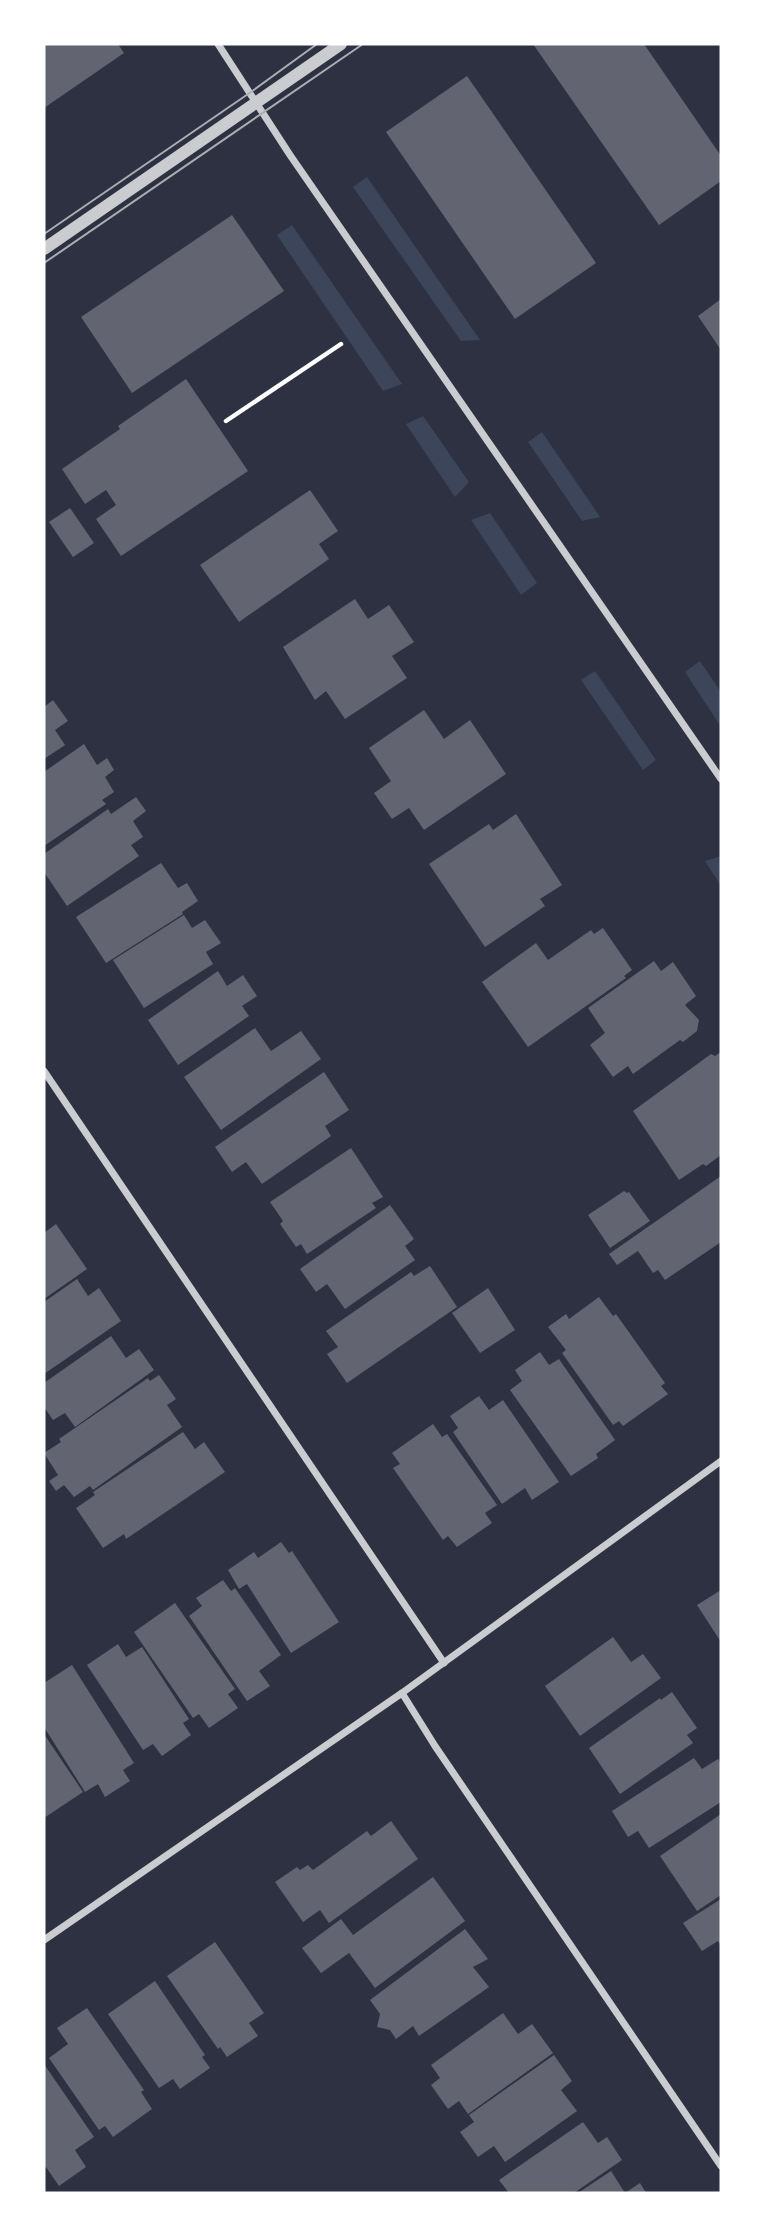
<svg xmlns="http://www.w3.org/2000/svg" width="765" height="2237" font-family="'Source Sans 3',sans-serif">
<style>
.green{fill:#3c4559}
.building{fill:#626471}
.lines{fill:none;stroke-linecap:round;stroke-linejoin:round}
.path{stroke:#fff;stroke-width:4.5}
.minor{stroke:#caccd0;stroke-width:7}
.tertiary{stroke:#caccd0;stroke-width:12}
.tram{stroke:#abadb3;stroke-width:2}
</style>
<rect width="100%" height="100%" fill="#2d3142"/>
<!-- green -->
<g class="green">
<polygon points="367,177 480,340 461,341 353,187"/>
<polygon points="292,225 402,384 383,391 277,235"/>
<polygon points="423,416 469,482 455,497 406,424"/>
<polygon points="542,432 600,517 582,521 528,442"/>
<polygon points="490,513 537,583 521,595 471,520"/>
<polygon points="700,661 721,692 721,727 685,672"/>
<polygon points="595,671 656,760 643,770 581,680"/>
<polygon points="721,856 721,886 705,861"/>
</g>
<!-- building -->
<g class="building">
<polygon points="44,44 118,44 124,53 44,108"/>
<polygon points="533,44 644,44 721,156 721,181 659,225"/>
<polygon points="467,76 596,263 515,319 386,132"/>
<polygon points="232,215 284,291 132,393 81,317"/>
<polygon points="721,299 721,350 698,316"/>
<polygon points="186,379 248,471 121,556 96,519 116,505 106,490 85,504 62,469 120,429 118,426"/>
<polygon points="310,490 338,531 319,544 329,559 239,622 200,565"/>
<polygon points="70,508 94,543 73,557 49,522"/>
<polygon points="355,599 368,619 389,605 414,642 392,656 407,678 345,719 326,691 315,700 283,647"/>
<polygon points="53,700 68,721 55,730 65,745 44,759 44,707"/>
<polygon points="424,710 444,739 470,720 506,774 424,830 409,808 392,819 374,793 391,781 369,748"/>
<polygon points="84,744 97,765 107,758 114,770 105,777 114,792 102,800 106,804 44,846 44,772"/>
<polygon points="136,797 146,811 133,821 143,837 131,845 139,856 67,906 44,872 44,854 108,809 111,814"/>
<polygon points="516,814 562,885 540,899 545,906 485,947 429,864 489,824 493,830"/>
<polygon points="161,863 178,888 187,883 198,901 182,912 183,914 106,963 76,917"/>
<polygon points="184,915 192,928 205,920 221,943 206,952 213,964 144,1008 113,960"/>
<polygon points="603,928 632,970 624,976 626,978 528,1047 482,982 536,943 548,960 591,930 594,934"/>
<polygon points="654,961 661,971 673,962 696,996 685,1005 699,1020 697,1031 683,1042 680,1040 633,1074 628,1066 613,1077 590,1045 605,1033 588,1008"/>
<polygon points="218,971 227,986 243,975 257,996 242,1006 249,1016 178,1065 148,1020"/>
<polygon points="255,1028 271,1051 301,1031 321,1059 221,1130 184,1077"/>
<polygon points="721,1052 721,1155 706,1166 703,1164 679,1180 633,1111 711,1054 715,1056"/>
<polygon points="324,1072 349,1110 325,1126 331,1136 262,1184 246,1162 232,1172 215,1147"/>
<polygon points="351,1148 383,1197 372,1203 376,1208 307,1254 301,1244 296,1247 280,1224 283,1221 270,1202"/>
<polygon points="721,1176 721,1242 665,1280 658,1270 653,1273 638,1251 617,1265 609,1254"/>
<polygon points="624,1191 627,1193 629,1192 650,1221 610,1248 588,1215"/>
<polygon points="390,1205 414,1239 405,1246 415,1260 345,1309 327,1284 316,1292 300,1269"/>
<polygon points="56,1224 87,1269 44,1299 44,1233"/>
<polygon points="430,1266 457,1307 347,1383 327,1354 338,1347 326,1331 411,1272 414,1276"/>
<polygon points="77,1279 88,1296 99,1288 121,1321 44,1374 44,1302"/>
<polygon points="488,1288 515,1330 480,1353 452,1313"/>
<polygon points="599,1297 613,1316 616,1314 665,1383 661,1386 668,1394 623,1426 619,1421 613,1425 562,1353 566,1350 548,1327 566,1314 569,1319"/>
<polygon points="111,1336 126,1358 139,1349 154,1370 75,1427 65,1413 53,1420 44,1407 44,1383"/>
<polygon points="540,1352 549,1365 559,1359 615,1440 596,1454 598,1458 571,1476 510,1390 522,1381 515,1370"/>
<polygon points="159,1375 176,1399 167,1405 182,1427 93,1490 90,1486 74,1497 64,1485 56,1491 49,1481 58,1475 44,1453 61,1442 59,1439 148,1378 150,1381"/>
<polygon points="479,1396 489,1410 503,1400 559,1482 532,1500 525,1488 502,1504 453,1432 458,1428 450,1416"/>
<polygon points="433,1424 442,1437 447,1434 497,1505 485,1513 492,1523 457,1547 448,1536 443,1540 393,1468 400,1464 392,1453"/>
<polygon points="183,1432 195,1449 204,1442 225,1472 126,1539 124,1534 103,1548 76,1508 95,1495 93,1492"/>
<polygon points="281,1542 289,1553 292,1551 339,1622 291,1653 247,1584 239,1589 228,1570 254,1552 258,1558"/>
<polygon points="223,1580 231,1591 235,1588 281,1655 259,1671 270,1686 247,1701 189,1616 202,1606 196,1598"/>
<polygon points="721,1590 721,1642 697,1605"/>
<polygon points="175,1603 235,1689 228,1694 238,1708 209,1728 199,1714 193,1718 134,1632"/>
<polygon points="613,1637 631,1662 643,1654 661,1678 580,1736 545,1686"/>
<polygon points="118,1644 126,1657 142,1647 189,1719 183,1723 191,1735 162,1756 153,1744 143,1750 87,1665"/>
<polygon points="72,1665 134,1763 123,1770 130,1781 105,1797 98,1784 85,1792 44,1727 44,1683"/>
<polygon points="672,1692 697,1728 687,1735 693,1743 620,1794 589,1748 660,1698 661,1700"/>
<polygon points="44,1734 83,1792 44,1818"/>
<polygon points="694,1758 702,1769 718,1759 721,1763 721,1802 649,1848 638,1831 628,1837 612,1811"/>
<polygon points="721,1814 721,1895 697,1911 660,1856"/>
<polygon points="391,1821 418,1859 329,1923 320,1910 303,1922 275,1882 297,1867 300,1870 308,1865 313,1870 367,1831 371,1836"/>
<polygon points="433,1877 465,1921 375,1988 349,1953 321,1973 302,1948 341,1919 353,1935"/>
<polygon points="721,1899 721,1946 718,1941 702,1951 683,1923"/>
<polygon points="465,1929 488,1959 473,1967 489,1987 419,2036 413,2026 396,2039 390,2030 377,2027 380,2014 370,2000"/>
<polygon points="215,1942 264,2013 249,2023 258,2036 227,2057 220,2047 218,2049 167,1976"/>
<polygon points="155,1981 205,2055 202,2057 210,2068 180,2089 173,2079 159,2088 108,2014"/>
<polygon points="87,2008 144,2090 141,2092 152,2109 113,2137 105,2126 99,2130 49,2058 68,2044 57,2028"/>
<polygon points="503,2013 518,2034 532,2024 553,2053 468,2114 459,2101 448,2109 431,2085 440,2078 431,2065"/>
<polygon points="554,2055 572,2081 561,2090 577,2111 505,2162 494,2146 478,2157 460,2132 474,2122 469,2115"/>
<polygon points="44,2064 94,2137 75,2150 86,2167 59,2186 46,2167 44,2169"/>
<polygon points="583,2122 598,2143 607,2137 622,2160 574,2193 509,2193 499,2180"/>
<polygon points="611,2171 625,2193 640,2183 646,2193 578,2193"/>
</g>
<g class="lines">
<!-- path -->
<polyline class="path" points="226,421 341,344"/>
<!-- minor -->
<g class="minor">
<polyline points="218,44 290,155 721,779"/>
<polyline points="44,1071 444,1663"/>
<polyline points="402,1693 435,1746 721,2166"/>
<polyline points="44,1940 402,1693 721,1461"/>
</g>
<!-- tertiary -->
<polyline class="tertiary" points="44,249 341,44"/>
<!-- tram -->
<g class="tram">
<polyline points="44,234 251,92 317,44"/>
<polyline points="44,263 363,44"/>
</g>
</g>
<!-- border -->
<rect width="765" height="2237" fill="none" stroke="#ffffff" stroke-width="91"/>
</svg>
